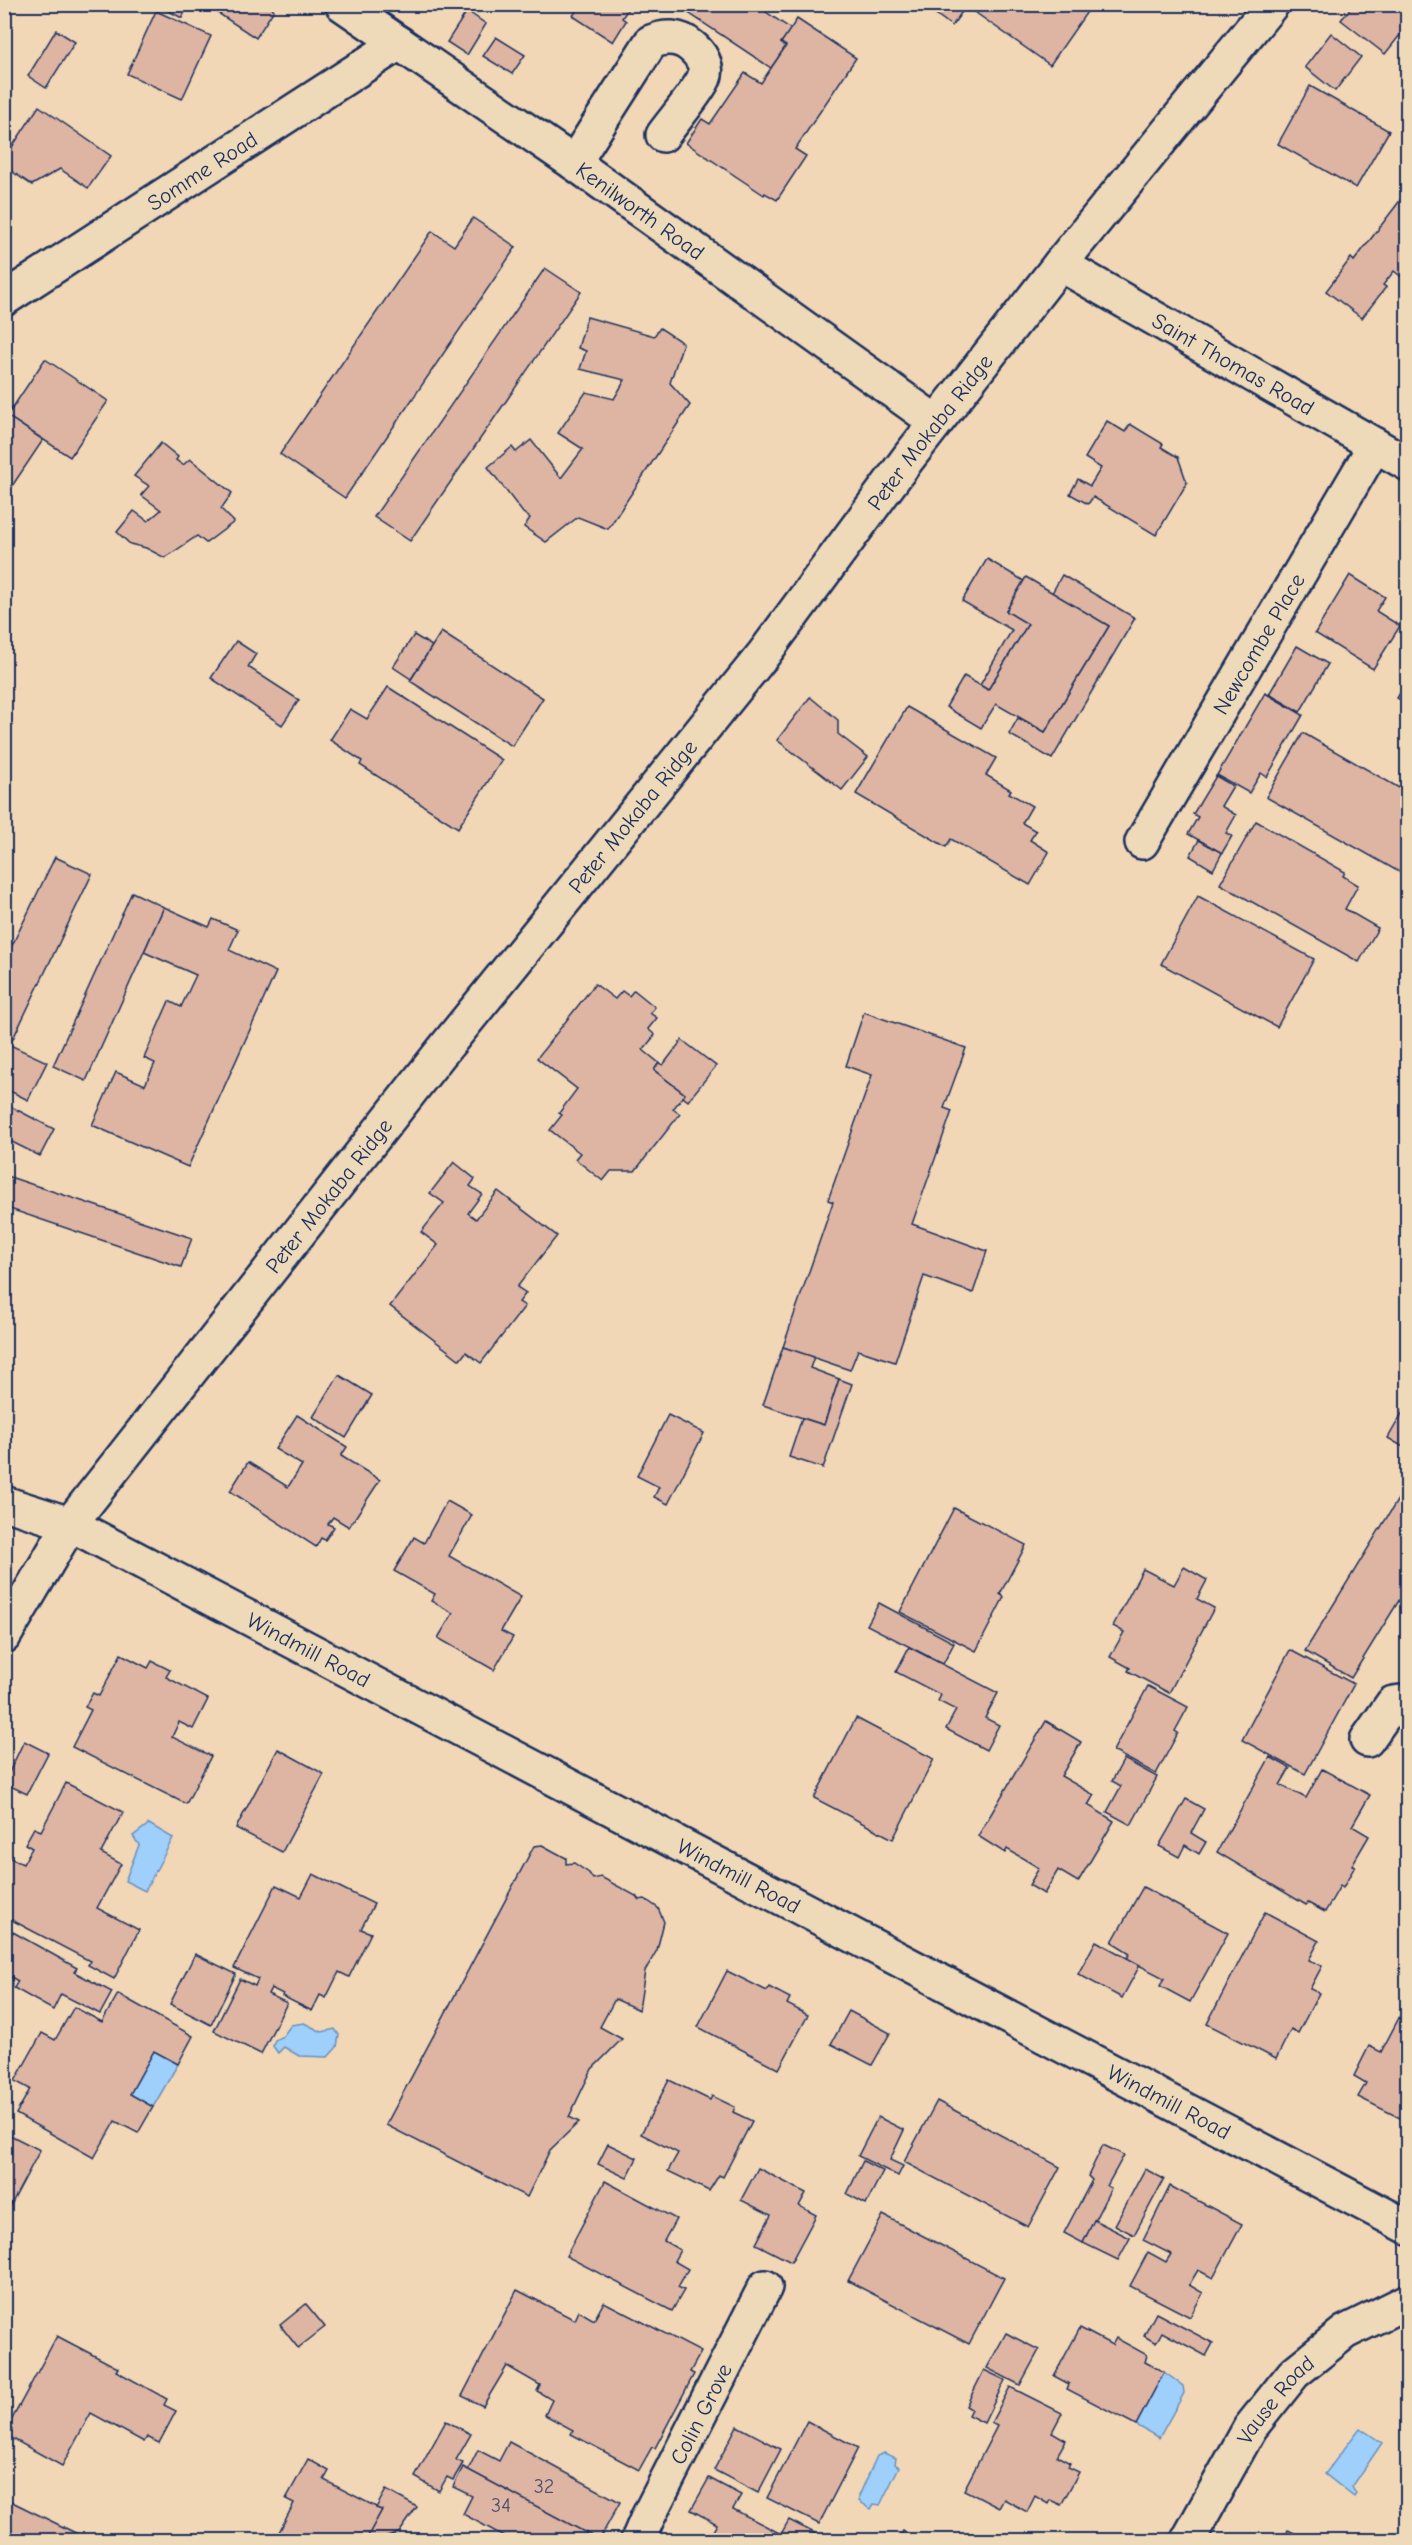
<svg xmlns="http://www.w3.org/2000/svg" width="1412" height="2545" font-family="'Comic Neue',sans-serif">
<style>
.water{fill:#9fcffb;stroke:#6a8fbc;stroke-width:1.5}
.building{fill:#deb5a3;stroke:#1b2f5e;stroke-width:1.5}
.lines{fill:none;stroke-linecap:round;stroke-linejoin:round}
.minor-casing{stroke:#1b2f5e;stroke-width:38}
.minor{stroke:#eedab8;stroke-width:33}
.labels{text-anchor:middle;stroke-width:4.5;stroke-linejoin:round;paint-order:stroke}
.number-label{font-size:20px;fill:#4c506f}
.street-label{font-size:22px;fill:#1b2f5e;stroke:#eedab8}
</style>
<rect width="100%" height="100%" fill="#f1d7b6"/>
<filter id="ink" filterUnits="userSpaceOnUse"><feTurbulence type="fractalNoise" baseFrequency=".0167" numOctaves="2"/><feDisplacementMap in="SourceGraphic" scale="12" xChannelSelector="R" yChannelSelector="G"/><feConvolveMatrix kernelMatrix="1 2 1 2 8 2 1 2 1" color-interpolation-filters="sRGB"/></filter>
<g filter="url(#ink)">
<!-- water -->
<g class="water">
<polygon points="149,1824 173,1838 145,1891 125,1881 139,1845 133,1836"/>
<polygon points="304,2023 322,2032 335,2029 339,2035 337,2047 328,2057 299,2056 284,2047 278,2053 273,2046 275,2040 283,2036 291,2025"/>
<polygon points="154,2051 178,2064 153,2107 130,2094"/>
<polygon points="1164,2372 1183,2386 1184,2393 1159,2438 1136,2425"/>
<polygon points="1360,2428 1382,2443 1352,2487 1356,2494 1354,2497 1325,2474"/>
<polygon points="884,2453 896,2458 895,2464 899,2467 880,2505 874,2504 871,2509 859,2501 859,2496 877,2456"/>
</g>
<!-- building -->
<g class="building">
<polygon points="155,4 189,4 182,18"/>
<polygon points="204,4 267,4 274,10 256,38"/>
<polygon points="580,4 631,4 622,18 626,21 613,42 573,16"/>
<polygon points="675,4 754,4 791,29 781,43 786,46 771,68"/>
<polygon points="922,4 1083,4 1089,9 1050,65 966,6 952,26"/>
<polygon points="1354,4 1397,4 1408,13 1408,25 1385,54 1341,20"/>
<polygon points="156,11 211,36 182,99 127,74"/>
<polygon points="467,11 486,24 467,55 447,42"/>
<polygon points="797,19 856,58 795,149 806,156 777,200 765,193 764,195 686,143 702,119 710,124 745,73 761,83 786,46 781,43"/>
<polygon points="56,30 75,42 46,88 28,76"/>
<polygon points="1331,33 1361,57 1335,91 1305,67"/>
<polygon points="496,37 525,55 512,74 483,56"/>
<polygon points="1310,86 1389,131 1356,188 1278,144"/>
<polygon points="39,106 111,156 88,188 60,169 32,185 4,166 4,159"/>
<polygon points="1408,190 1408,282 1394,271 1383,285 1386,287 1362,318 1326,291 1351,258 1354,261"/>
<polygon points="473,218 516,247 345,498 280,454 432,231 454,246"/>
<polygon points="545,268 581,292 410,541 374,517"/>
<polygon points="587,317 654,336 660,328 683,343 670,383 690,405 608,529 578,517 546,542 524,527 530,518 523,513 488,467 512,447 516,452 531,440 561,478 583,449 558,433 586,392 614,399 625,380 580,369 586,351 578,348"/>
<polygon points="45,359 108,401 70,457 7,416"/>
<polygon points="4,414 43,440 4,498"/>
<polygon points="1107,421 1125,432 1130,424 1163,444 1161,447 1178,457 1187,483 1156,535 1093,497 1088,504 1070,494 1078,479 1090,486 1101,468 1085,458"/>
<polygon points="161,443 178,457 176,460 183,465 190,459 232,493 221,509 234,522 206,543 197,536 165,558 146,548 130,544 117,532 134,511 148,521 161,510 141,495 149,486 134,476"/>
<polygon points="987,559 1024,581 1006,611 1028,624 988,690 980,685 1012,630 962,601"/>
<polygon points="1062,575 1135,618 1052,759 1009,734 1018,718 1045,732 1109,626 1052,593"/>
<polygon points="1350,575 1385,597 1376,611 1400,626 1373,669 1315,633"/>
<polygon points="1026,577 1109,626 1045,732 996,704 981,728 946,707 964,676 988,690 1028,624 1006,611"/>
<polygon points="441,632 543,698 512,746 410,681"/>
<polygon points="414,635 432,646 411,679 393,667"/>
<polygon points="236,641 256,654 248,667 299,700 282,725 211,678"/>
<polygon points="1297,646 1328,664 1300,712 1269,694"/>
<polygon points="1408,680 1408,704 1397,698"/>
<polygon points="388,687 502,760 458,828 360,765 362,761 330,740 350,709 367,719"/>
<polygon points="1265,693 1303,715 1267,777 1261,773 1249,793 1217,775"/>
<polygon points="810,697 838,720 838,734 868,757 842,790 777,740"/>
<polygon points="907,707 996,758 986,775 1011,790 1009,793 1032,806 1022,823 1036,831 1030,840 1049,852 1030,885 951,839 946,847 856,794"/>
<polygon points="1303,733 1408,793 1408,877 1266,797"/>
<polygon points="1216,776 1233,786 1221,806 1236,815 1226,833 1232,836 1222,853 1188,834 1198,817 1193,814"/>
<polygon points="1256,821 1345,872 1343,876 1358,885 1345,909 1378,928 1359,962 1220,884"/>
<polygon points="1199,840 1222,853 1213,870 1190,856"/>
<polygon points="55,857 92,874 10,1045 47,1062 28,1100 4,1088 4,962"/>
<polygon points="132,892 164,907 86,1081 53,1066"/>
<polygon points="1198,896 1314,959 1277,1027 1161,964"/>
<polygon points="164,907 209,927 213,919 238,930 229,950 276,972 188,1167 92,1125 116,1072 145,1085 155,1063 144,1058 169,1001 181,1007 196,975 144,952"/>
<polygon points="595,984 615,999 622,991 629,996 634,990 655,1007 650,1013 657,1018 648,1029 655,1035 643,1050 659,1063 654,1070 685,1094 673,1109 680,1114 635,1171 611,1171 603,1181 575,1159 580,1153 550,1130 562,1115 559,1113 577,1089 537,1058"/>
<polygon points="864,1012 966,1048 944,1108 952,1111 912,1224 987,1251 973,1293 924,1276 895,1362 858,1350 850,1370 783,1347 833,1202 828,1200 872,1075 846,1066"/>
<polygon points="682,1040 716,1066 688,1101 683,1097 685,1094 654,1070 659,1063 663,1065"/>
<polygon points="4,1103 54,1129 40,1156 4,1138"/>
<polygon points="454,1162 475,1179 470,1186 482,1194 468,1213 476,1219 498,1191 557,1236 517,1287 526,1293 519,1302 525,1306 481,1363 466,1352 460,1360 390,1306 438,1245 421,1232 444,1203 430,1193"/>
<polygon points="4,1175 192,1238 181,1267 4,1207"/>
<polygon points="783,1347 814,1357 810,1368 839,1379 824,1425 763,1405"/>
<polygon points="339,1375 372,1395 346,1438 313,1417"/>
<polygon points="839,1379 852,1384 823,1468 789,1457 802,1418 824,1425"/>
<polygon points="1408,1403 1408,1450 1388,1438"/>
<polygon points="297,1415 347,1447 341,1456 380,1480 349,1527 333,1517 328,1524 334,1527 325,1540 321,1538 316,1547 230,1491 248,1462 288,1487 302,1465 275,1449"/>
<polygon points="668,1415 704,1433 668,1504 654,1497 659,1487 637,1476"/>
<polygon points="1408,1483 1408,1586 1351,1678 1305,1651"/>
<polygon points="447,1501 472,1515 449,1556 521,1597 501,1631 513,1637 494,1670 438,1638 453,1613 431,1601 435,1594 394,1571 414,1537 424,1543"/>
<polygon points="954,1508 1026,1545 1000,1594 1004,1597 976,1651 900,1612"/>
<polygon points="1184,1567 1207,1580 1197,1599 1214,1608 1169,1693 1128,1671 1130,1668 1110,1657 1124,1632 1113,1626 1143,1569 1174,1585"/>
<polygon points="879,1603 954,1643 943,1664 867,1625"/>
<polygon points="909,1647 998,1693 985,1718 999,1725 986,1750 946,1729 956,1710 938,1701 941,1695 896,1672"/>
<polygon points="1290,1650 1354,1684 1305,1774 1242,1740"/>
<polygon points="121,1654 148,1668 152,1661 170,1670 166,1677 208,1699 193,1729 179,1722 172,1737 211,1756 186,1804 72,1747 91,1710 85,1707 93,1693 99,1696"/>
<polygon points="1148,1686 1188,1707 1175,1731 1178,1733 1156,1774 1113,1751"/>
<polygon points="856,1718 934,1759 893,1839 814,1798"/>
<polygon points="1046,1721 1081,1742 1061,1776 1094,1795 1088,1805 1114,1821 1078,1882 1058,1870 1044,1894 1029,1885 1039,1868 1007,1849 1005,1853 978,1836"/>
<polygon points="24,1741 48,1753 27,1794 4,1783"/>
<polygon points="278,1749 324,1774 282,1852 236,1828"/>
<polygon points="1270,1757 1290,1768 1280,1785 1306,1798 1322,1769 1370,1795 1352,1826 1369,1836 1352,1865 1355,1866 1343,1888 1340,1886 1325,1912 1308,1903 1306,1905 1217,1852"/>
<polygon points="1124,1759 1157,1777 1131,1825 1107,1812 1121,1786 1112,1781"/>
<polygon points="66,1783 123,1812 101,1853 121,1864 97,1908 139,1930 114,1979 88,1965 90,1961 4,1916 4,1855 23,1864 32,1848 25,1844 34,1828 41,1831"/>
<polygon points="1186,1799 1204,1809 1191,1833 1206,1842 1199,1854 1185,1845 1179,1857 1159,1846"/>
<polygon points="542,1845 566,1858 566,1864 574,1863 589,1873 593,1879 601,1877 636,1896 639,1900 645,1899 658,1908 664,1922 657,1950 645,1971 639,2010 615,1999 600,2027 622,2039 592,2069 569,2117 579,2122 550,2150 527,2197 386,2125 534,1846"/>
<polygon points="313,1874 374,1904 361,1929 371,1933 349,1977 339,1972 326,1998 320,1995 312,2011 282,1996 283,1994 271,1988 268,1994 287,2003 261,2054 214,2031 240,1979 255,1986 258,1979 234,1968 276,1885 301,1897"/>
<polygon points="1143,1887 1228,1933 1190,2002 1160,1986 1164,1978 1127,1959 1130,1953 1112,1942"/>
<polygon points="1265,1912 1319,1941 1309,1960 1322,1966 1310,1989 1319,1993 1298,2033 1291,2029 1276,2059 1207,2024"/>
<polygon points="4,1927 77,1968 74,1972 112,1992 100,2014 61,1994 53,2010 14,1988 18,1981 4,1973"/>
<polygon points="1096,1941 1140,1965 1122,1998 1078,1974"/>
<polygon points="195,1954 236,1974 211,2025 170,2004"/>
<polygon points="727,1971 767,1991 769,1987 790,1998 787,2004 808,2015 779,2069 698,2027"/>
<polygon points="118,1994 193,2036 178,2064 154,2051 130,2094 153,2107 138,2133 115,2121 94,2158 16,2114 30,2089 15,2081 42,2033 55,2040 74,2007 102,2022"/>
<polygon points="849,2011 890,2033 872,2065 831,2044"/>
<polygon points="1401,2014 1408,2018 1408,2122 1358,2097 1366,2083 1354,2076 1369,2046 1381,2052"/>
<polygon points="669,2080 710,2100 712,2096 735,2107 733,2112 752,2121 723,2177 719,2175 709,2191 668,2171 678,2153 641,2134"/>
<polygon points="937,2101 1060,2167 1028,2227 904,2162"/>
<polygon points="878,2117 904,2130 890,2160 903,2166 898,2176 858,2156"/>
<polygon points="4,2132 40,2150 4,2218"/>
<polygon points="608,2144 637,2158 627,2178 598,2164"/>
<polygon points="1103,2145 1124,2155 1107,2186 1111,2188 1083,2243 1064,2233 1092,2180 1088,2176"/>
<polygon points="863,2161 883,2171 866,2204 847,2194"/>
<polygon points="758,2168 806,2193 799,2206 816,2215 791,2262 756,2244 771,2215 741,2200"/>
<polygon points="1145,2169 1164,2179 1134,2235 1115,2225"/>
<polygon points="605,2181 676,2219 664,2241 680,2250 674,2261 688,2269 678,2287 684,2290 672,2311 566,2256"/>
<polygon points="1170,2186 1242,2224 1213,2278 1198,2270 1189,2285 1203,2293 1190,2317 1130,2286 1148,2252 1166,2262 1171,2254 1143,2240"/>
<polygon points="883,2215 1004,2278 969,2344 848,2281"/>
<polygon points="1094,2220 1130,2238 1118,2260 1083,2243"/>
<polygon points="517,2290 575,2320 579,2311 594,2320 604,2302 701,2352 690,2372 694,2374 655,2448 652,2447 639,2470 571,2434 573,2430 545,2415 552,2400 537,2391 540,2385 507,2366 483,2406 462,2396"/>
<polygon points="306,2304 325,2327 298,2348 280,2325"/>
<polygon points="1156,2313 1213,2343 1206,2356 1162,2332 1156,2343 1144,2336"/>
<polygon points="1080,2328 1112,2345 1116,2338 1147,2355 1145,2362 1164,2372 1136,2425 1067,2389 1069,2384 1054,2376"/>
<polygon points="1006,2333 1039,2350 1020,2385 987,2368"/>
<polygon points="57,2336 118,2368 116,2371 167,2399 164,2405 176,2411 159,2443 147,2437 144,2442 91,2413 62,2466 4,2434"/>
<polygon points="984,2370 1005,2380 984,2423 968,2415 971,2409 966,2406"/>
<polygon points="1010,2387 1062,2413 1052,2432 1066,2440 1057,2456 1070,2463 1068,2467 1079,2472 1061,2505 1050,2500 1048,2504 1035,2496 1027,2512 1004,2499 999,2508 964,2490 997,2426 991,2423"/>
<polygon points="446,2421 471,2434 456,2460 463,2463 453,2480 447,2477 439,2491 415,2477"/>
<polygon points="807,2421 858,2448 819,2524 767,2498"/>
<polygon points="737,2426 781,2449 758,2493 714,2470"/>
<polygon points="509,2442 620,2502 599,2540 468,2470 478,2450 499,2461"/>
<polygon points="308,2459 329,2471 324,2480 382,2510 366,2540 275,2540 294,2503 286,2499"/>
<polygon points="463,2467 590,2535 587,2540 511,2540 463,2514 472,2496 453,2487"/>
<polygon points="709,2478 741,2495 733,2509 781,2534 789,2520 828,2540 708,2540 717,2524 691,2510"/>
<polygon points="386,2490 417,2507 399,2533 384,2538 368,2536 382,2510 376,2508"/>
<polygon points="1408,2492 1408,2513 1399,2508"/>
<polygon points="4,2498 90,2540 4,2540 10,2528 4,2525"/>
<polygon points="1288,2530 1308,2540 1283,2540"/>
<polygon points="903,2531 922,2540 898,2540"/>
</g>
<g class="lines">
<defs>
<g id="minor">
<path id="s1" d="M342 4 574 163 936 422"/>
<path d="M574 163 651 42C665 36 679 36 691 46 700 53 709 66 704 78 698 92 673 121 663 135"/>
<path id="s2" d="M1060 264 1408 464"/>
<path id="s3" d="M4 299 399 43"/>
<path id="s4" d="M1142 842 1375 445"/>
<path id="s5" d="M4 1503 70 1524 1408 2227"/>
<path id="s6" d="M4 1636 70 1524 439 1055 763 655 909 457 1060 264 1272 4"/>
<polyline points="1367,1740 1393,1703 1408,1701"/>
<path id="s7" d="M638 2540 647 2519 765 2287"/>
<path id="s8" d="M1188 2540 1250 2428 1294 2373 1345 2332 1408 2301"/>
</g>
</defs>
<!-- minor casing -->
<use href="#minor" class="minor-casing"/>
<!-- minor -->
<use href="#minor" class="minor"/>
</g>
</g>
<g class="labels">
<!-- number labels -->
<g class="number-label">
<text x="544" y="2493">32</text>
<text x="501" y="2512">34</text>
</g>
<!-- street labels -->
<g class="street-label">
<text dy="8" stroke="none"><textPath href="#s3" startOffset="236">Somme Road</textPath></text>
<text dy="8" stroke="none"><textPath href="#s1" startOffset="363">Kenilworth Road</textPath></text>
<text dy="8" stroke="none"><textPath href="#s2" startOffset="200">Saint Thomas Road</textPath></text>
<text dy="8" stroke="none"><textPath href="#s6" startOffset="1520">Peter Mokaba Ridge</textPath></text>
<text dy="8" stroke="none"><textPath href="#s4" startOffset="230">Newcombe Place</textPath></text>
<text dy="8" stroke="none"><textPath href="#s6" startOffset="1034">Peter Mokaba Ridge</textPath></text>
<text dy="8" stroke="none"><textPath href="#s6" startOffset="548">Peter Mokaba Ridge</textPath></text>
<text dy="8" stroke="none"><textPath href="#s5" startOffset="339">Windmill Road</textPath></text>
<text dy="8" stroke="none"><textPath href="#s5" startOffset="825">Windmill Road</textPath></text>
<text dy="8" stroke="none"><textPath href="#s5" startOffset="1311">Windmill Road</textPath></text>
<text dy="8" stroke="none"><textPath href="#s8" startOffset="166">Vause Road</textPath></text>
<text dy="8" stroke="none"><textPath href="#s7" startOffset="141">Colin Grove</textPath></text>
</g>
</g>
<!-- margin -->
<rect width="1412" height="2545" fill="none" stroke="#eedab8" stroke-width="24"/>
<rect x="12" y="12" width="1388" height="2521" fill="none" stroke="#1b2f5e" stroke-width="2" filter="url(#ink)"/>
</svg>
